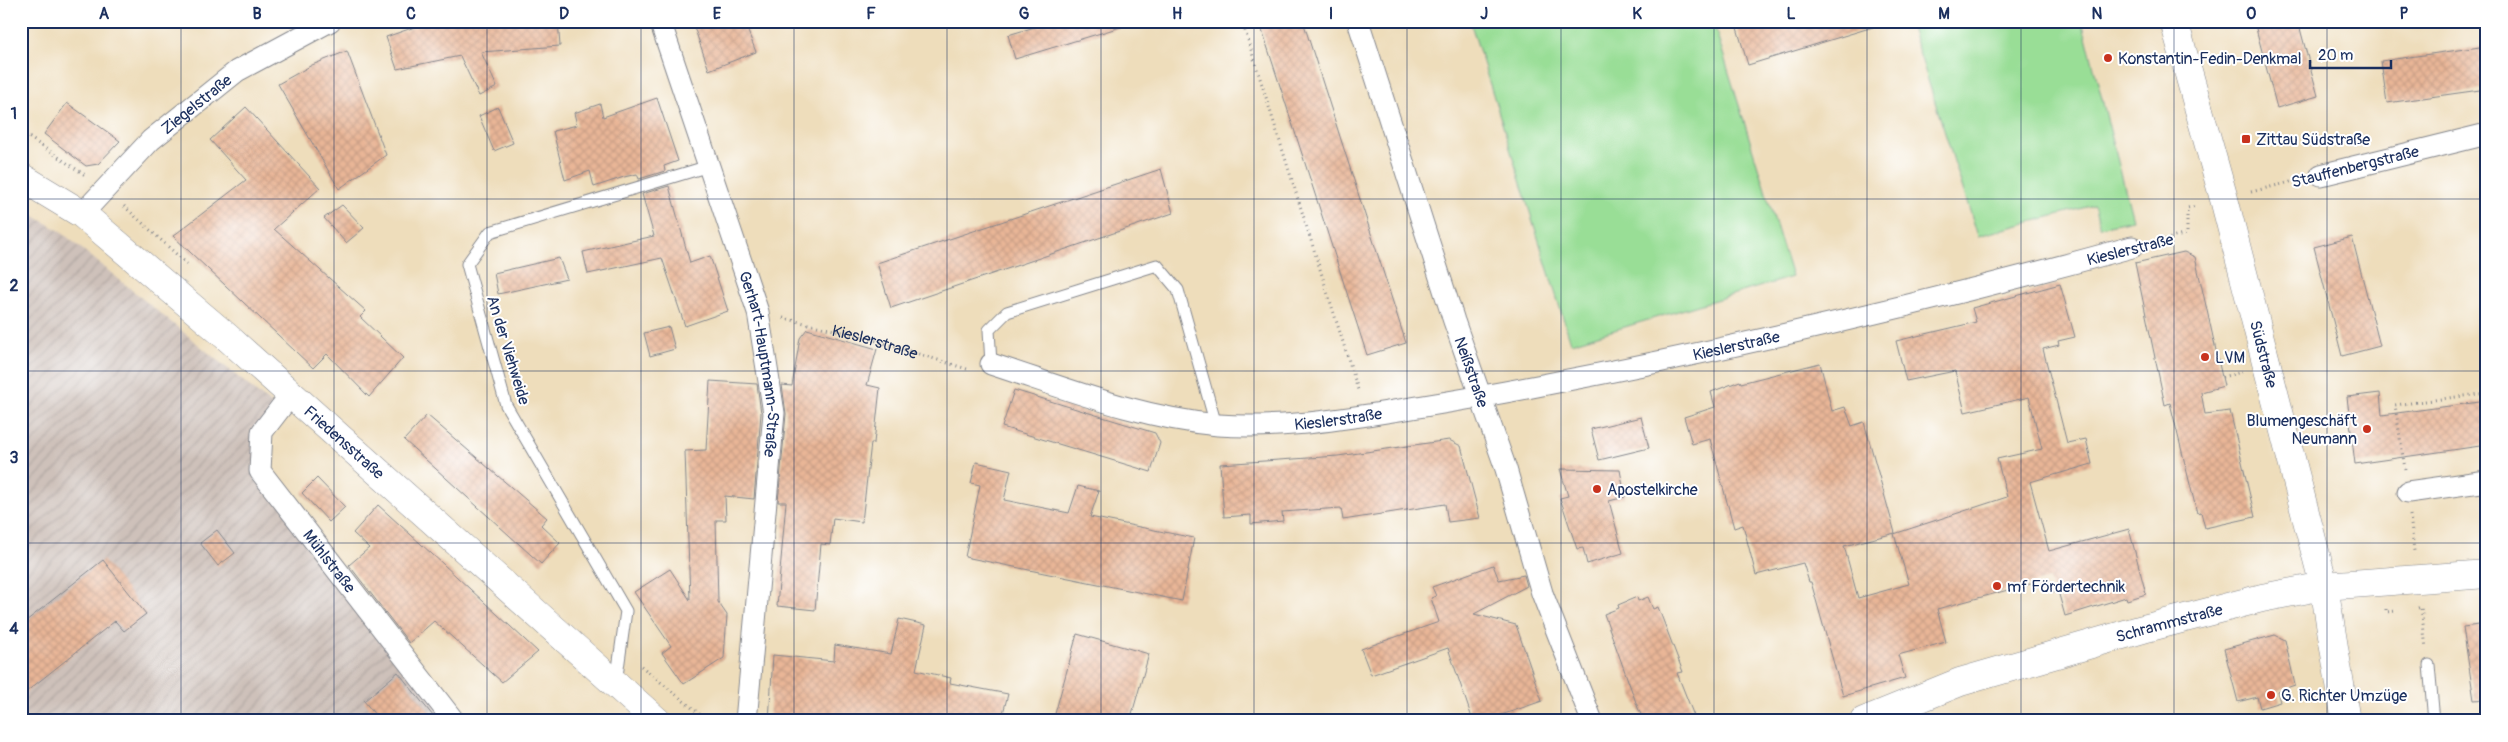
<svg xmlns="http://www.w3.org/2000/svg" width="2508" height="742" font-family="Pangolin,sans-serif">
<style>
.industrial{fill:url(#industrial-furrows)}
.grass{fill:#99de96;stroke:#5a867a}
.building{fill:url(#building-cross-hatch)}
.lines{fill:none;stroke-linecap:round;stroke-linejoin:round}
.service-casing{stroke:#84868c;stroke-width:13}
.minor-casing{stroke:#84868c;stroke-width:23}
.secondary-casing{stroke:#84868c;stroke-width:29}
.path{stroke:#84868c;stroke-width:3;stroke-dasharray:1 4;stroke-linecap:butt}
.service{stroke:#fff;stroke-width:11}
.minor{stroke:#fff;stroke-width:21}
.secondary{stroke:#fff;stroke-width:28}
.grid{fill:none;stroke:#1b2f5e;stroke-width:1;stroke-opacity:0.55}
.poi-dot{fill:#c8321e;stroke:#fff;stroke-width:2}
.labels{text-anchor:middle;stroke-width:4;stroke-linejoin:round;paint-order:stroke}
.poi-label{font-size:16px;fill:#1b2f5e;stroke:#fff;text-anchor:start}
.street-label{font-size:16px;fill:#1b2f5e;stroke:#fff}
.neatline{fill:none;stroke:#1b2f5e;stroke-width:2}
.grid-label{font-size:16px;text-anchor:middle;font-weight:bold;fill:#1b2f5e}
</style>
<defs>
<pattern id="industrial-furrows" width="10" height="10" patternUnits="userSpaceOnUse" patternTransform="scale(1.25)"><rect width="10" height="10" fill="#cec1ba"/><path d="M-1 1l2-2M0 10L10 0M9 11l2-2" fill="none" stroke="#b0a6a2"/></pattern>
<pattern id="building-cross-hatch" width="8" height="8" patternUnits="userSpaceOnUse" patternTransform="scale(1.25)"><rect width="8" height="8" fill="#e9b697"/><path d="M0 0l8 8M0 8l8-8" fill="none" stroke="#c79d85"/></pattern>
</defs>
<rect width="100%" height="100%" fill="#fff"/>
<filter id="ink" filterUnits="userSpaceOnUse"><feTurbulence type="fractalNoise" baseFrequency=".02" numOctaves="2"/><feDisplacementMap in="SourceGraphic" scale="10" xChannelSelector="R" yChannelSelector="G"/><feConvolveMatrix kernelMatrix="1 2 1 2 8 2 1 2 1" color-interpolation-filters="sRGB"/></filter>
<filter id="wash" filterUnits="userSpaceOnUse"><feTurbulence type="fractalNoise" baseFrequency=".0096" numOctaves="4" result="noise"/><feDisplacementMap in="SourceGraphic" scale="20" xChannelSelector="R" yChannelSelector="G"/><feGaussianBlur stdDeviation="1.12" result="paint"/><feColorMatrix in="noise" values="0 0 0 0 0 0 0 0 0 0 0 0 0 0 0 0 0 1.4 0 .05"/><feComposite in="paint" operator="in"/></filter>
<g filter="url(#wash)">
<rect width="100%" height="100%" fill="#edb"/>
<!-- industrial -->
<polygon class="industrial" points="21,208 60,231 272,405 255,471 450,721 21,721"/>
<!-- grass -->
<g class="grass">
<polygon points="1470,21 1713,21 1792,277 1571,343"/>
<polygon points="1909,21 2082,21 2133,220 2100,227 2094,205 1978,236"/>
</g>
<g id="blocks">
<!-- building -->
<g class="building">
<polygon points="432,21 558,21 560,46 481,52 497,87 479,96 460,56 397,69 386,37"/>
<polygon points="692,21 744,21 756,52 709,70"/>
<polygon points="1055,21 1123,21 1124,26 1015,59 1008,35"/>
<polygon points="1259,21 1303,21 1406,343 1367,355"/>
<polygon points="1735,21 1872,21 1873,27 1748,65"/>
<polygon points="2254,21 2298,21 2318,96 2277,108"/>
<polygon points="2487,46 2487,89 2387,103 2381,61"/>
<polygon points="347,51 386,155 339,189 278,84 312,65"/>
<polygon points="657,98 678,161 664,166 665,171 639,179 637,174 624,177 594,187 590,171 565,180 553,131 577,125 574,113 600,104 603,117"/>
<polygon points="67,103 120,141 98,164 86,166 44,134"/>
<polygon points="246,107 320,188 274,229 366,311 360,317 403,358 369,397 327,354 313,368 173,236 246,180 210,140"/>
<polygon points="498,107 513,143 494,151 479,116"/>
<polygon points="1161,169 1173,213 891,308 877,263"/>
<polygon points="669,186 690,263 710,256 728,311 685,326 662,258 588,274 583,252 654,236 642,194"/>
<polygon points="342,205 364,228 346,243 324,218"/>
<polygon points="2352,237 2380,346 2342,356 2314,247"/>
<polygon points="2184,252 2195,257 2224,386 2201,392 2205,414 2230,411 2255,517 2205,528 2201,512 2197,513 2170,403 2165,405 2135,263"/>
<polygon points="559,258 567,279 498,294 494,273"/>
<polygon points="2060,284 2075,337 2058,341 2059,345 2043,349 2067,443 2086,439 2092,464 2030,482 2049,551 2129,529 2146,594 2127,600 2126,597 2065,616 2058,591 2053,593 2049,579 1937,609 1946,642 1898,655 1905,678 1843,696 1811,582 1809,582 1803,563 1756,575 1743,525 1734,528 1710,439 1692,444 1684,417 1715,407 1711,392 1740,381 1741,383 1820,363 1832,411 1845,407 1852,426 1864,422 1895,533 1844,546 1858,598 1909,584 1894,534 2007,497 1997,459 2042,449 2029,397 1965,412 1955,371 1906,381 1896,341 1976,322 1972,308"/>
<polygon points="669,327 675,349 650,356 644,333"/>
<polygon points="807,329 877,349 867,385 880,388 874,443 871,443 862,522 833,518 830,545 821,544 815,610 777,606 786,502 778,502 786,414 782,385 792,386 800,338"/>
<polygon points="710,381 757,384 761,413 754,499 725,496 726,520 716,520 718,602 727,615 724,658 684,684 662,653 671,646 634,592 670,569 690,600 685,451 706,450"/>
<polygon points="1014,390 1155,433 1160,443 1151,472 1002,427"/>
<polygon points="2380,393 2382,415 2487,401 2487,445 2355,464 2347,397"/>
<polygon points="427,415 547,518 541,525 560,543 541,564 404,440"/>
<polygon points="1641,417 1649,448 1599,460 1591,429"/>
<polygon points="1449,440 1461,446 1480,518 1448,522 1445,504 1343,520 1341,508 1282,512 1283,521 1251,524 1251,515 1224,517 1220,464 1338,456"/>
<polygon points="976,462 1011,470 1004,500 1069,513 1078,486 1099,491 1090,517 1194,538 1182,601 965,557 980,485 971,483"/>
<polygon points="1560,469 1620,470 1625,497 1609,501 1623,553 1587,564 1583,548 1577,549 1560,498 1568,496"/>
<polygon points="317,478 345,507 329,522 302,493"/>
<polygon points="378,505 443,564 538,652 502,682 434,621 409,643 349,565 369,548 353,533"/>
<polygon points="217,530 235,553 218,566 200,543"/>
<polygon points="103,560 146,614 124,631 115,621 21,696 21,625"/>
<polygon points="1493,565 1499,580 1524,575 1527,586 1474,614 1516,625 1542,701 1484,721 1473,721 1448,648 1371,675 1361,649 1439,622 1431,598 1436,596 1432,587"/>
<polygon points="1637,597 1638,601 1648,597 1653,609 1658,607 1683,672 1677,673 1696,721 1644,721 1638,708 1604,614 1619,608 1618,605"/>
<polygon points="899,619 926,625 916,670 951,678 950,683 1008,694 1001,721 769,721 773,655 834,661 835,645 891,654"/>
<polygon points="2487,624 2487,699 2474,700 2463,627"/>
<polygon points="1077,634 1149,654 1130,721 1053,721"/>
<polygon points="2275,635 2285,640 2295,685 2277,691 2280,702 2260,708 2257,697 2238,702 2224,649"/>
<polygon points="398,672 437,721 380,721 364,701"/>
</g>
</g>
</g>
<g filter="url(#ink)">
<use href="#blocks" fill-opacity="0" stroke="#84868c" stroke-width="1"/>
<g class="lines">
<defs>
<g id="service">
<polyline points="991,364 989,330 1007,312 1157,265 1178,290 1216,425"/>
<polyline points="2429,665 2434,721"/>
<polyline points="616,683 626,611 506,405 467,264 490,232 709,166"/>
</g>
<g id="minor">
<path id="s2" d="M660 21 758 312 774 413 746 721"/>
<path id="s3" d="M1358 21 1454 321 1506 469 1542 593 1592 721"/>
<polyline points="2321,175 2487,134"/>
<path id="s4" d="M82 214 151 140 237 71 330 21"/>
<path id="s5" d="M991 364C1065 388 1140 418 1218 425 1275 429 1331 421 1387 412 1437 404 1487 396 1537 386 1738 348 1935 301 2132 247"/>
<path id="s6" d="M292 393 262 432 260 471 454 721"/>
<polyline points="2408,492 2487,481"/>
</g>
<g id="secondary">
<path id="s7" d="M2174 21 2224 199 2324 586 2346 721"/>
<path id="s8" d="M21 177 82 214 227 337 657 721"/>
<path id="s9" d="M1864 721 1960 682 2143 629 2262 598 2324 586 2487 574"/>
</g>
</defs>
<!-- service casing -->
<use href="#service" class="service-casing"/>
<!-- minor casing -->
<use href="#minor" class="minor-casing"/>
<!-- secondary casing -->
<use href="#secondary" class="secondary-casing"/>
<!-- path -->
<g class="path">
<polyline points="1242,21 1359,393"/>
<polyline points="21,132 85,175"/>
<polyline points="2251,192 2298,180"/>
<polyline points="124,206 187,264"/>
<polyline points="2155,242 2187,234 2187,208 2197,206"/>
<path id="s1" d="M783 318 864 337 967 369"/>
<polyline points="2222,377 2242,372"/>
<polyline points="2405,469 2395,405 2487,393"/>
<polyline points="2410,515 2414,551"/>
<polyline points="2418,608 2421,607 2426,648"/>
<polyline points="2386,609 2386,612 2397,611"/>
<polyline points="641,666 708,721"/>
</g>
<!-- service -->
<use href="#service" class="service"/>
<!-- minor -->
<use href="#minor" class="minor"/>
<!-- secondary -->
<use href="#secondary" class="secondary"/>
</g>
</g>
<!-- grid -->
<path class="grid" d="M181 21V721M334 21V721M487 21V721M641 21V721M794 21V721M947 21V721M1101 21V721M1254 21V721M1407 21V721M1561 21V721M1714 21V721M1867 21V721M2021 21V721M2174 21V721M2327 21V721M21 199H2487M21 371H2487M21 543H2487"/>
<!-- markers -->
<g class="poi-dot">
<circle cx="2108" cy="58" r="5"/>
<rect x="2241" y="134" width="10" height="10" rx="2.5"/>
<circle cx="2205" cy="357" r="5"/>
<circle cx="2367" cy="429" r="5"/>
<circle cx="1597" cy="489" r="5"/>
<circle cx="1997" cy="586" r="5"/>
<circle cx="2271" cy="695" r="5"/>
</g>
<g class="labels">
<!-- poi labels -->
<g class="poi-label">
<text x="2118" y="64">Konstantin-Fedin-Denkmal</text>
<text x="2256" y="145">Zittau Südstraße</text>
<text x="2215" y="363">LVM</text>
<text x="2357" y="426" text-anchor="end">Blumengeschäft<tspan x="2357" dy="18">Neumann</tspan></text>
<text x="1607" y="495">Apostelkirche</text>
<text x="2007" y="592">mf Fördertechnik</text>
<text x="2281" y="701">G. Richter Umzüge</text>
</g>
<!-- street labels -->
<g class="street-label">
<text dy="6" stroke="none"><textPath href="#s4" startOffset="159">Ziegelstraße</textPath></text>
<text transform="translate(2355 166) rotate(-14)" y="6">Stauffenbergstraße</text>
<text transform="translate(2130 249) rotate(-14)" y="6">Kieslerstraße</text>
<text dy="6" stroke="none"><textPath href="#s1" startOffset="95">Kieslerstraße</textPath></text>
<text dy="6" stroke="none"><textPath href="#s5" startOffset="761">Kieslerstraße</textPath></text>
<text transform="translate(509 350) rotate(73)" y="6">An der Viehweide</text>
<text dy="6" stroke="none"><textPath href="#s7" startOffset="345">Südstraße</textPath></text>
<text dy="6" stroke="none"><textPath href="#s2" startOffset="359">Gerhart-Hauptmann-Straße</textPath></text>
<text dy="6" stroke="none"><textPath href="#s3" startOffset="369">Neißstraße</textPath></text>
<text dy="6" stroke="none"><textPath href="#s5" startOffset="356">Kieslerstraße</textPath></text>
<text dy="6" stroke="none"><textPath href="#s8" startOffset="419">Friedensstraße</textPath></text>
<text dy="6" stroke="none"><textPath href="#s6" startOffset="202">Mühlstraße</textPath></text>
<text dy="6" stroke="none"><textPath href="#s9" startOffset="321">Schrammstraße</textPath></text>
</g>
</g>
<!-- margin -->
<rect width="2508" height="742" fill="none" stroke="#fff" stroke-width="55"/>
<!-- scale -->
<path d="M2310 60v8h81v-8" fill="none" stroke="#1b2f5e" stroke-width="2.5"/>
<text x="2318" y="60" font-size="15" fill="#1b2f5e" stroke="#ffffff" stroke-width="4" paint-order="stroke">20 m</text>
<rect x="28" y="28" width="2452" height="686" class="neatline"/>
<g class="grid-label">
<text x="104" y="19">A</text>
<text x="257" y="19">B</text>
<text x="411" y="19">C</text>
<text x="564" y="19">D</text>
<text x="717" y="19">E</text>
<text x="871" y="19">F</text>
<text x="1024" y="19">G</text>
<text x="1177" y="19">H</text>
<text x="1331" y="19">I</text>
<text x="1484" y="19">J</text>
<text x="1637" y="19">K</text>
<text x="1791" y="19">L</text>
<text x="1944" y="19">M</text>
<text x="2097" y="19">N</text>
<text x="2251" y="19">O</text>
<text x="2404" y="19">P</text>
<text x="14" y="119">1</text>
<text x="14" y="291">2</text>
<text x="14" y="463">3</text>
<text x="14" y="634">4</text>
</g>
</svg>
